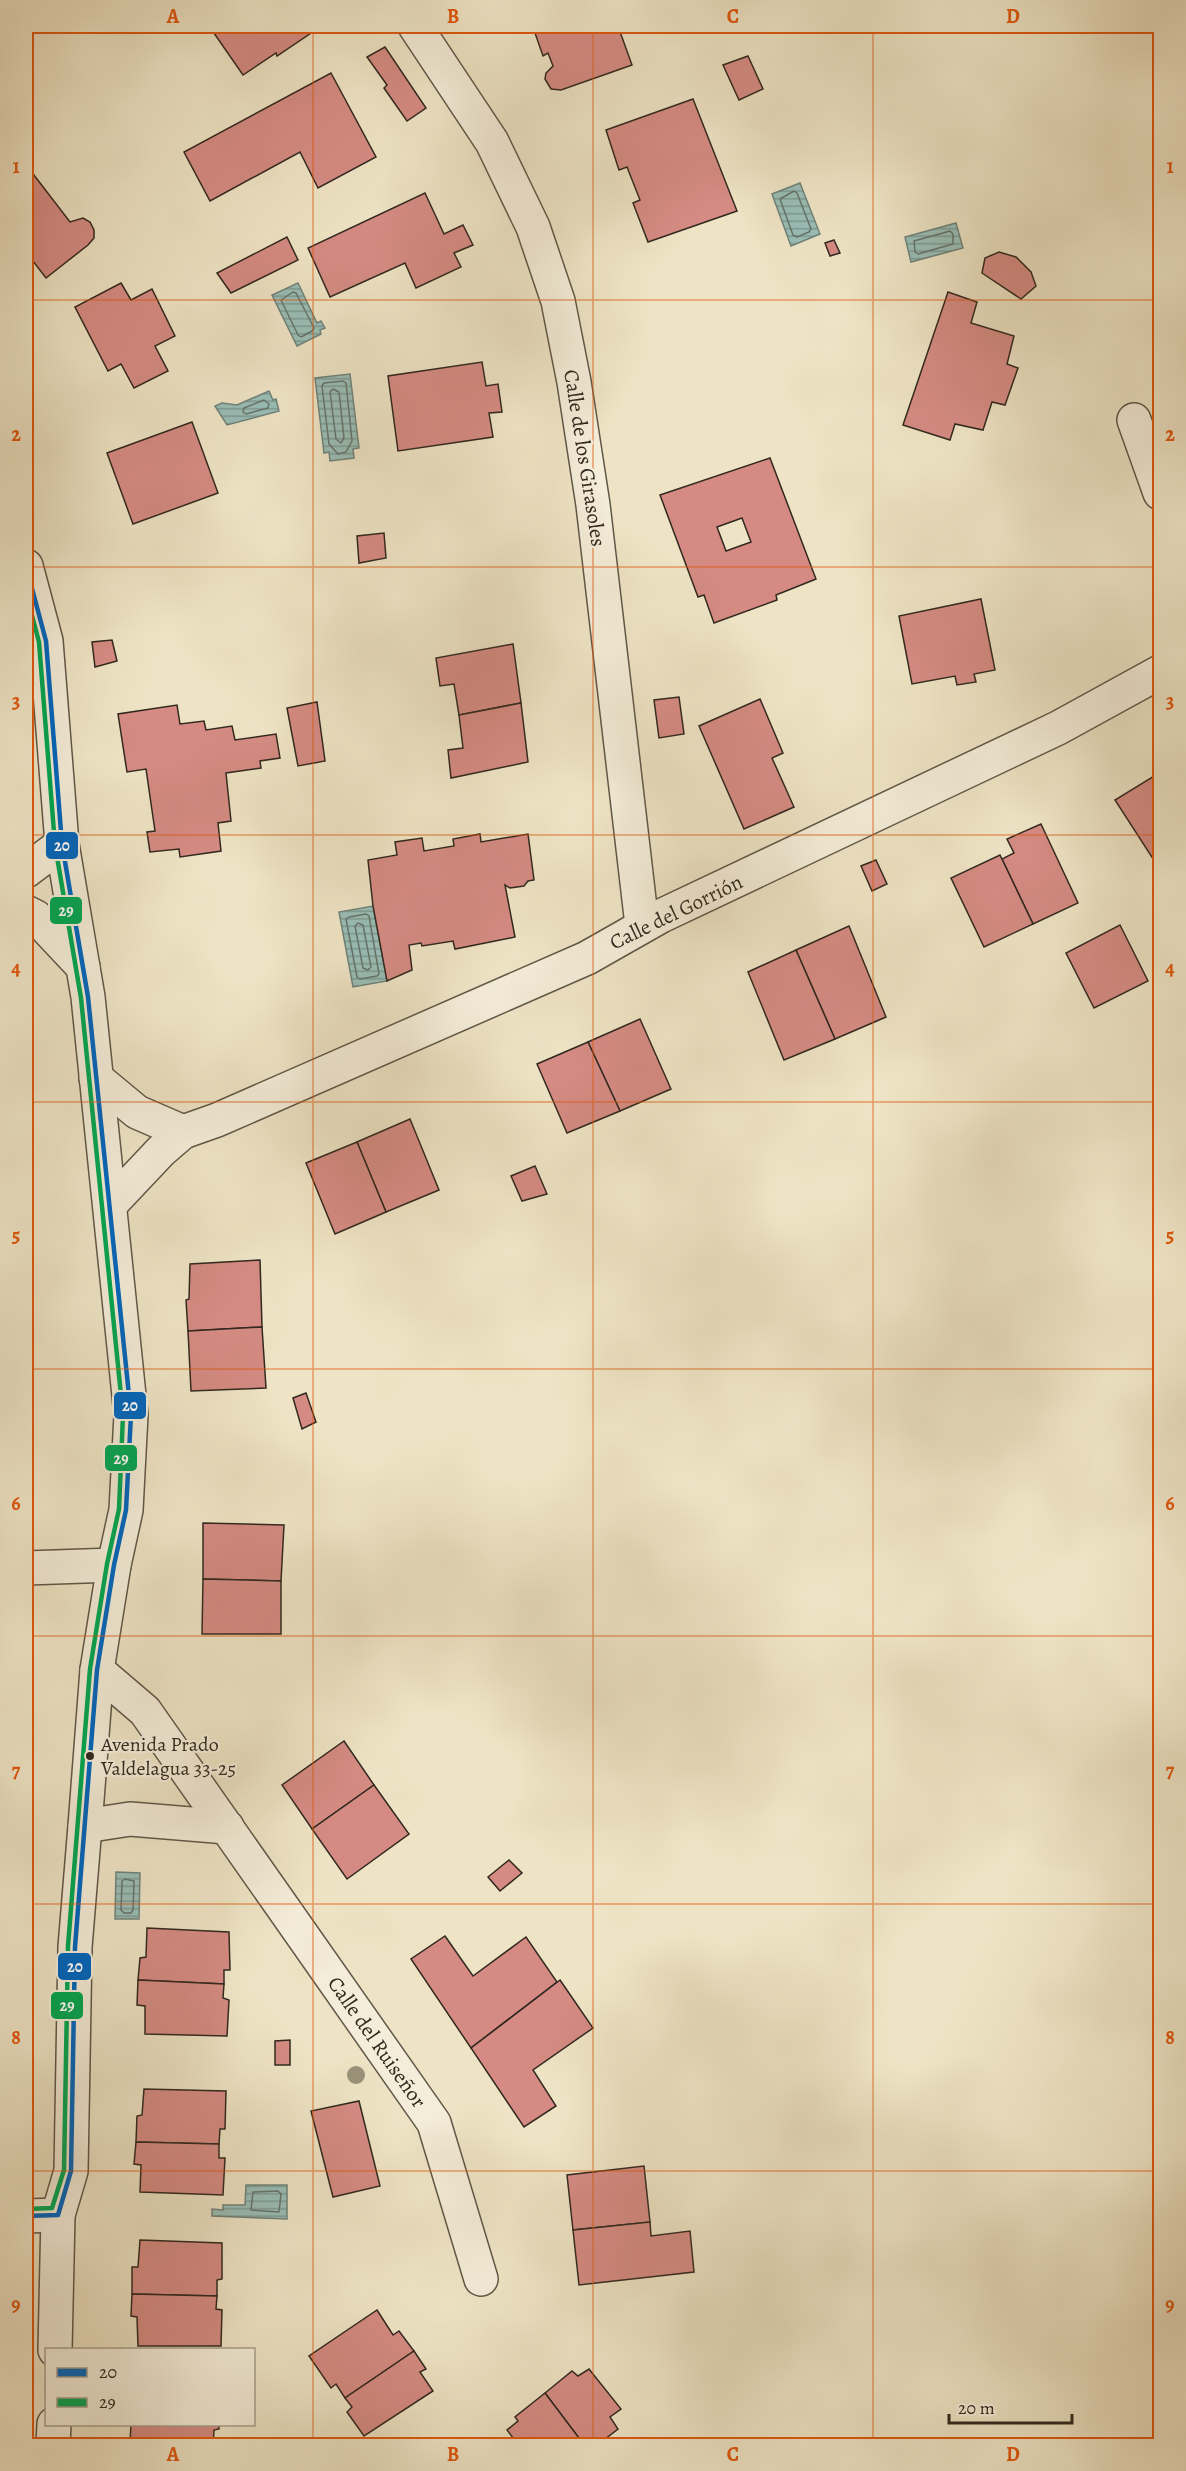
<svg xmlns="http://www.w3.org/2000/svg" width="1186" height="2471" font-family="Alegreya,serif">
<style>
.water{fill:url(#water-rules);stroke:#6f827a;stroke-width:1.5}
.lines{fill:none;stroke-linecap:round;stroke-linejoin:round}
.shore{stroke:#65736b;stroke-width:1.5}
.building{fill:#d58b83;stroke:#31281f;stroke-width:1.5;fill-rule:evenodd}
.minor-casing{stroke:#605748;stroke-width:36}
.minor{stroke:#f4edd9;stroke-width:33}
.bus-1-casing{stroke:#f4edd9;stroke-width:9}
.bus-2-casing{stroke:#f4edd9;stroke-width:9}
.bus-1{stroke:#0065bd;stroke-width:4.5}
.bus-2{stroke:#00a651;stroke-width:4.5}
.tree{fill:#99927a}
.grid{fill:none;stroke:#df570d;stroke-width:1.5;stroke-opacity:0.55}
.bus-dot{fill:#31281f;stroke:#f4edd9;stroke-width:2}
.labels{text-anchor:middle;stroke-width:4.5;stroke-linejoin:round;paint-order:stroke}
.bus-label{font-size:20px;fill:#31281f;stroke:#f4edd9;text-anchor:start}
.street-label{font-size:21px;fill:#31281f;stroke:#f4edd9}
.line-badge{stroke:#f4edd9;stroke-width:2}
.badge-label{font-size:16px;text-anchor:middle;font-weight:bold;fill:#fff}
.neatline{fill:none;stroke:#df570d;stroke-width:2}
.grid-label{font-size:20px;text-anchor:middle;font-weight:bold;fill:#df570d}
</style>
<defs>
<pattern id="water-rules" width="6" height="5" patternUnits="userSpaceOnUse" patternTransform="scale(1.5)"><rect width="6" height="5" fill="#99beb7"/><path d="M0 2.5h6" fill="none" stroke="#7d9a94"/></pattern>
</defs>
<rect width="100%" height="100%" fill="#eee4c5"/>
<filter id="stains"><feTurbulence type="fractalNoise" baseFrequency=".00333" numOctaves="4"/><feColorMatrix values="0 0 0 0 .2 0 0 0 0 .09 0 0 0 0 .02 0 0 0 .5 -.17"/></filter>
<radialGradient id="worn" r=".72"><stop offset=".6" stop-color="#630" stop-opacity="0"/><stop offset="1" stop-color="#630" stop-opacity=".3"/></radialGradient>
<!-- water -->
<g class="water">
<polygon points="800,183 820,234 791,246 772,194"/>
<polygon points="956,223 963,248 911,262 905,237"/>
<polygon points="298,283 317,323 321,321 325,328 320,330 321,334 297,346 272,295"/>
<polygon points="350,374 359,448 353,449 354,458 330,461 329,452 324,453 315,378"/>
<polygon points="269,391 273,400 276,399 279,411 227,425 215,406 222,403 237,405"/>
<polygon points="373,906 387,981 353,987 339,912"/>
<polygon points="116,1872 140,1873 139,1919 115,1919"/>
<polygon points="246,2185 287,2185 287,2219 212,2216 212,2209 223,2210 223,2205 245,2205"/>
</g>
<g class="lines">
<!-- shore -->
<g class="shore">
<polygon points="794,191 797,193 811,229 809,232 797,237 793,235 780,199"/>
<polygon points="950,231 953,234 953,244 918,254 915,252 914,241"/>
<polygon points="293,292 296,293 314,328 312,331 301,337 298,335 281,300"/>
<polygon points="343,381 346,383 352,441 346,452 338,454 329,444 322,386 324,383"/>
<polygon points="333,389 339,392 344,438 341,443 336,439 330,392"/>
<polygon points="264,400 269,404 268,408 246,414 243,412 244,408"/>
<polygon points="366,914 369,916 379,974 377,976 360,979 357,977 346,919 349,917"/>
<polygon points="358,923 363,925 371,967 368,970 363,968 355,926"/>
<polygon points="125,1879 134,1881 133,1910 131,1913 124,1913 121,1910 122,1881"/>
<polygon points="278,2191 281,2194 279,2212 251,2210 253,2192"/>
</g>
</g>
<!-- building -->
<g class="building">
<polygon points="209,26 311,26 314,31 277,56 276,53 243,75"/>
<polygon points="532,26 554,26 535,33"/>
<polygon points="554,26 618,26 632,65 561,90 551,89 545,79 546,73 553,66 548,53 543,56 535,33"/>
<polygon points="385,47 426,108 407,121 384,88 387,85 367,57"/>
<polygon points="748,56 763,89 739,100 723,65"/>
<polygon points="331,73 376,157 318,188 300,152 210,201 184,152"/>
<polygon points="693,99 737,211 648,242 633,203 640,200 627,167 619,170 606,130"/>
<polygon points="27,166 70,222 83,218 90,222 94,230 94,238 88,245 46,278 33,261 26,267"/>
<polygon points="425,193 444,234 463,225 473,245 454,253 461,267 416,288 405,263 330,297 308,248"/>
<polygon points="287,237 298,260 231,293 217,273"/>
<polygon points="834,240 840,253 830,256 825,243"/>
<polygon points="999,252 1016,257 1031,272 1036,286 1021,299 982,273 985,258"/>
<polygon points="121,283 131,300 152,289 175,336 155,346 168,371 134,388 121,364 108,371 75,307"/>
<polygon points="948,292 977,302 971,323 1014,336 1007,364 1018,368 1005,405 992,402 983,430 955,424 950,440 903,425"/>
<polygon points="482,362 486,386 498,384 502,412 489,413 493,437 398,451 388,376"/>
<polygon points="192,422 218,493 133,524 107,453"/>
<path d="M770 458 816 579 776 595 777 600 714 623 704 595 698 597 660 495ZM742 518 751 542 726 551 717 527Z"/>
<polygon points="384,533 386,558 359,563 357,536"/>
<polygon points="981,599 995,670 974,674 976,682 957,685 955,676 912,684 899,616"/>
<polygon points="112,640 117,661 95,667 92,642"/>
<polygon points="513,644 521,703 459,715 454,684 440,686 436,658"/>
<polygon points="679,697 684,734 659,738 654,700"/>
<polygon points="760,699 783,753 772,758 794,807 744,829 699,726"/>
<polygon points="317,702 325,761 298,766 287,708"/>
<polygon points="521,703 528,762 451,778 448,750 463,748 459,715"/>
<polygon points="177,705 180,724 204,721 206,730 232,726 235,740 276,734 280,758 260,761 261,768 226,773 231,821 218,823 221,851 180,857 179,849 150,852 147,832 155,831 146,769 127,772 118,714"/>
<polygon points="1159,773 1160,863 1157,865 1115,800"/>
<polygon points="1041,824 1078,903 1033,924 1002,859 1014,853 1007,839"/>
<polygon points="480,834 481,842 528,834 534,880 528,881 524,886 510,888 505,885 515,937 455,949 453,941 422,946 421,943 409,945 412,970 387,981 373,906 368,860 397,855 395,842 422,838 424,851 454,846 453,839"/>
<polygon points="1000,855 1033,924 984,947 951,878"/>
<polygon points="876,860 887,884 872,891 861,866"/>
<polygon points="1120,925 1148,981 1094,1008 1066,953"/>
<polygon points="849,926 886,1017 835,1039 796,950"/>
<polygon points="796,950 835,1039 784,1060 748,972"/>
<polygon points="640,1019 671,1089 620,1111 588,1042"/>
<polygon points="588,1042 620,1111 567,1133 537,1064"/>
<polygon points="410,1119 439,1190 386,1212 357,1142"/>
<polygon points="357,1142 386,1212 335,1234 306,1163"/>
<polygon points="535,1166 547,1194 522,1201 511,1176"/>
<polygon points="260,1260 262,1327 188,1331 186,1300 189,1299 190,1264"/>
<polygon points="262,1327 266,1388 191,1391 188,1331"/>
<polygon points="306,1393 316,1422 302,1429 293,1398"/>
<polygon points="203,1523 284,1525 281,1581 203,1579"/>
<polygon points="203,1579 281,1581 281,1634 202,1634"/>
<polygon points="344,1741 374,1785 312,1829 282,1785"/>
<polygon points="374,1785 409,1834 347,1879 312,1829"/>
<polygon points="509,1860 522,1873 500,1891 488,1877"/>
<polygon points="147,1928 229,1932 230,1970 224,1970 224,1984 138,1980 140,1958 146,1957"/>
<polygon points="445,1936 473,1976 526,1937 557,1982 471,2048 411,1959"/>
<polygon points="138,1980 224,1984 223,1998 229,2000 227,2036 145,2034 145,2006 137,2005"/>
<polygon points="560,1980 593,2028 533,2070 556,2106 524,2127 471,2048"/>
<polygon points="290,2040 290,2065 275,2065 275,2041"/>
<polygon points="144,2089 226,2091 225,2129 220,2129 219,2144 136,2142 137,2116 142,2115"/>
<polygon points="359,2101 380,2186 333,2197 311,2111"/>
<polygon points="136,2142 219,2144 219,2158 225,2158 223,2195 140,2192 141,2165 134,2164"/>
<polygon points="644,2166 650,2222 573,2230 567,2175"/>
<polygon points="650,2222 651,2236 690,2231 694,2272 579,2285 573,2230"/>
<polygon points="140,2240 222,2243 222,2279 217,2280 217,2296 132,2294 132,2267 138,2267"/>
<polygon points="132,2294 217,2296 216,2309 222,2310 221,2346 138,2346 137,2317 131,2316"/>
<polygon points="377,2310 393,2335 399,2331 414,2351 345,2398 336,2384 331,2388 309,2356"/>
<polygon points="414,2351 426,2369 420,2372 433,2391 364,2436 347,2412 352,2407 345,2398"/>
<polygon points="589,2369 621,2409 610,2417 618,2429 596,2446 585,2446 545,2393 572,2371 578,2376"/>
<polygon points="545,2393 585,2446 519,2446 507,2430 518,2421 515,2417"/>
<polygon points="131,2424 219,2424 219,2429 214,2430 213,2446 130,2443"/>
<polygon points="130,2443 200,2446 130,2446"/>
</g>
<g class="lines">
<defs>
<g id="minor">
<polyline points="415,26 492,142 533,227 558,301 574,382 593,505 642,925"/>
<polyline points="1134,420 1160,493"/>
<polyline points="26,566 46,641 62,844 88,997 131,1415 126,1510 114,1565 97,1670 85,1826 75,1947 71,2171 58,2215 55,2350"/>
<polyline points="26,871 62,844"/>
<polyline points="26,912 36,917 83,967"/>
<polyline points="96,1078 137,1112 183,1132"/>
<polyline points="110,1205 161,1151 183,1132 217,1120 587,958 661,916 1058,728 1160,672"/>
<polyline points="26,1568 114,1565"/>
<polyline points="97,1670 145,1711 434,2123 481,2279"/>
<polyline points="85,1826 130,1819 227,1827"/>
<polyline points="26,2216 58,2215"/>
<polyline points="53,2446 54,2424"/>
</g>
</defs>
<!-- minor casing -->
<use href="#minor" class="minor-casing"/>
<!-- minor -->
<use href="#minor" class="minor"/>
<defs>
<polyline id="bus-1" points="26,566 46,641 62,844 88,997 131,1415 126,1510 114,1565 97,1670 75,1947 71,2171 58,2215 26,2216"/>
<polyline id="bus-2" points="26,593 39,642 55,845 81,998 123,1415 119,1509 107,1564 90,1669 68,1946 64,2170 52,2208 26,2209"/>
</defs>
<!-- bus-1 casing -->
<use href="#bus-1" class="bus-1-casing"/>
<!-- bus-2 casing -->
<use href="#bus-2" class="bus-2-casing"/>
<!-- bus-1 -->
<use href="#bus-1" class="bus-1"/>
<!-- bus-2 -->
<use href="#bus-2" class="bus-2"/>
</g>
<!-- trees -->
<circle class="tree" cx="356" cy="2075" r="9"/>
<!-- grid -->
<path class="grid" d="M313 26V2446M593 26V2446M873 26V2446M26 300H1160M26 567H1160M26 835H1160M26 1102H1160M26 1369H1160M26 1636H1160M26 1904H1160M26 2171H1160"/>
<!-- markers -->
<circle class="bus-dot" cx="90" cy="1756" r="5"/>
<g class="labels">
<!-- bus labels -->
<g class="bus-label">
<text x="101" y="1751">Avenida Prado<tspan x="101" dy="24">Valdelagua 33-25</tspan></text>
</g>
<!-- street labels -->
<g class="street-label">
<text transform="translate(585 458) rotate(81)" y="7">Calle de los Girasoles</text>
<text transform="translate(676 912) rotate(-26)" y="7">Calle del Gorrión</text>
<text transform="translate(377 2042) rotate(55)" y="7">Calle del Ruiseñor</text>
</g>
</g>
<g class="line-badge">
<rect x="45" y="831" width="34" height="29" rx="6" fill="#0065bd"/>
<rect x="49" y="896" width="34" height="29" rx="6" fill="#00a651"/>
<rect x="113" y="1391" width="34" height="29" rx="6" fill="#0065bd"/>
<rect x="104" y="1444" width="34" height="28" rx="6" fill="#00a651"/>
<rect x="57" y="1952" width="35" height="29" rx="6" fill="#0065bd"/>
<rect x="50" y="1991" width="34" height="29" rx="6" fill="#00a651"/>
</g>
<g class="badge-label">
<text x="62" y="851">20</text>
<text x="66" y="916">29</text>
<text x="130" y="1411">20</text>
<text x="121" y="1464">29</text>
<text x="75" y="1972">20</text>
<text x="67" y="2011">29</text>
</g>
<!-- margin -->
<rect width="1186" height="2471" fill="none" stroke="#eee4c5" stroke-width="66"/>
<!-- legend -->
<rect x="45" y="2348" width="210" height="78" fill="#f4edd9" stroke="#a69e8f" stroke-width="1.5"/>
<rect x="57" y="2368" width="30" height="9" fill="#0065bd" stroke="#a69e8f" stroke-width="1.5"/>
<text x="99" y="2378" font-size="18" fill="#31281f">20</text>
<rect x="57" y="2398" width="30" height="9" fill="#00a651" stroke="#a69e8f" stroke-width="1.5"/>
<text x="99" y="2408" font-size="18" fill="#31281f">29</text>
<!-- scale -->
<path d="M949 2414v9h123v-9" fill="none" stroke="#31281f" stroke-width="3"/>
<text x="958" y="2414" font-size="18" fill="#31281f" stroke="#f4edd9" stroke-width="4.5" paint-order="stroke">20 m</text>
<rect x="33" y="33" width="1120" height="2405" class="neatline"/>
<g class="grid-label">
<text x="173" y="23">A</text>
<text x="453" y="23">B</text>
<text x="733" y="23">C</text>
<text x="1013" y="23">D</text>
<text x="16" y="173">1</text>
<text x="1170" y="173">1</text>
<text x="16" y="441">2</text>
<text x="1170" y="441">2</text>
<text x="16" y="708">3</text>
<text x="1170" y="708">3</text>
<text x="16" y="975">4</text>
<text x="1170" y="975">4</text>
<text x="16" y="1242">5</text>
<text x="1170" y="1242">5</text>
<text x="16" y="1510">6</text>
<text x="1170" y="1510">6</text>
<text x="16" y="1777">7</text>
<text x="1170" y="1777">7</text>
<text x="16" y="2044">8</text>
<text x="1170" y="2044">8</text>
<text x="16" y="2311">9</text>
<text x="1170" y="2311">9</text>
<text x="173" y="2461">A</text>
<text x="453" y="2461">B</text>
<text x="733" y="2461">C</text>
<text x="1013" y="2461">D</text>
</g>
<rect width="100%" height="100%" filter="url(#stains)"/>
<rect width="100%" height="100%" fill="url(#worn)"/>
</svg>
